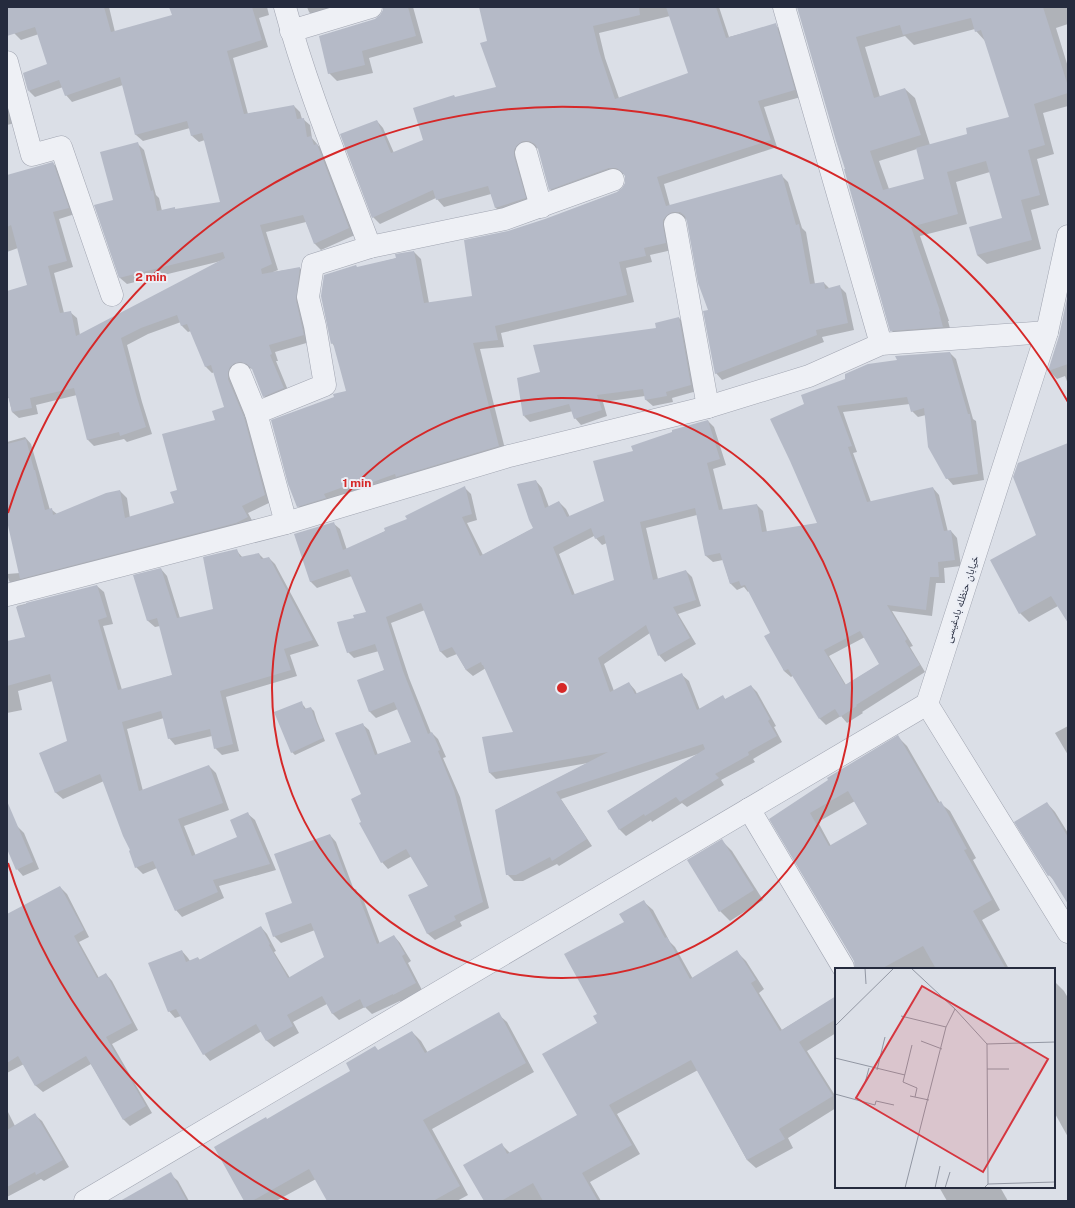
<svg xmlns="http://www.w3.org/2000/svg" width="1075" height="1208" font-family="'Public Sans','Noto Naskh Arabic',sans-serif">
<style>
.shadow{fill:#0003;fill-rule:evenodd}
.building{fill:#b5bac7;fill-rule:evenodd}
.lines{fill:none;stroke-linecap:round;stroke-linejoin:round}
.minor-casing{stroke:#a1a5b1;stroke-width:23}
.minor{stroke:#eef0f5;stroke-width:22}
.ring{fill:none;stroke:#d62828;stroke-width:2}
.labels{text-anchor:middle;stroke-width:4;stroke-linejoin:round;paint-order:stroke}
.street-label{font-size:11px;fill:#252b3e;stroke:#ebeef5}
.inset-road{fill:none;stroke:#9297a3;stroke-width:1}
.view{fill:#d6363f;fill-opacity:0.15;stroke:#d6363f;stroke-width:2}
.inset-edge{fill:none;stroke:#252b3e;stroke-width:2}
.centre{fill:#d62828;stroke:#ebeef5;stroke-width:2}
.ring-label{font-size:12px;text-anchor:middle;font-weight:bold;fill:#d62828;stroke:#ebeef5;stroke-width:4;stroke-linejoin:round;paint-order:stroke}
</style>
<rect width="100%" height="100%" fill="#dbdfe7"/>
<!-- shadow -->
<g class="shadow">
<polygon points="25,7 109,7 115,32 173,16 170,7 267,7 269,15 259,18 268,47 233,58 248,114 294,106 300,112 302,119 303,119 310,125 312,138 323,151 355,235 321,250 315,244 306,222 266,232 278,270 273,272 300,268 306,275 310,342 275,352 278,361 276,361 290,395 270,403 264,396 253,369 249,368 250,424 271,502 248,513 254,524 16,588 9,581 7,574 20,573 7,492 7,442 25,437 31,444 50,510 52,510 57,514 120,491 127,498 130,518 175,504 178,490 216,421 226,408 215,372 212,373 206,367 191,331 188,332 182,326 181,322 148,334 127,345 142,402 152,434 127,442 124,439 94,446 88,440 77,395 36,405 38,414 19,418 12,412 9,398 7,398 7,292 28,286 18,248 7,252 7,176 53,163 59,170 75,214 59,219 73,267 54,273 64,313 70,312 77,318 80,335 221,261 127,284 120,278 115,201 137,143 144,150 156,195 159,198 162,211 174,208 177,210 222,203 205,140 199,142 192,136 190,128 143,141 136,135 123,85 72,102 66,95 63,87 35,97 29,91 49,64 39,34 21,40 14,33"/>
<polygon points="307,7 361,7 317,20 309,12"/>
<polygon points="384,7 413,7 423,43 369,58 373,73 337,81 329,73 375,20 381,16 384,10"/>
<path d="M480 7H719L729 37 775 25 782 31 801 97 764 107 777 147 664 184 670 206 781 175 788 182 802 228 806 232 815 284 824 283 830 289 840 287 846 293 854 330 822 337 824 342 722 380 716 373 710 310 687 219 680 218 672 250 650 255 652 262 626 268 634 302 501 333 504 347 480 349 506 453 305 513 298 506 335 398 347 392 335 347 332 343 358 268 397 258 414 252 421 259 429 303 473 297 508 232 545 220 618 193 624 188 626 182V175L623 174 616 175 557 196 550 189 539 149 537 148 530 147 532 205 502 215 496 208 491 194 444 207 436 198 380 224 373 217 377 121 383 128 394 153 425 141 456 98 497 88 488 41ZM670 16 690 74 619 98 605 58 599 33Z"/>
<path d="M798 7H1068V24L1056 28 1068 67V106L1043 113 1054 154 1037 159 1049 205 1031 210 1041 249 987 264 977 255 1003 219 990 172 956 182 967 224 920 236 949 321H948L952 336 901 340 891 330 846 170ZM975 29 976 31 986 42 1010 117 969 135 930 145 915 98 905 89 880 97 865 47 905 36 914 45ZM917 149 926 180 889 189 879 161Z"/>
<polygon points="7,95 15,123 7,125"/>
<polygon points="1068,299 1068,384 1065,376 1057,379 1049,371 1060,335"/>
<polygon points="679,318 685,324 697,391 672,398 673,402 653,406 646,400 645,396 603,402 607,416 581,425 575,418 573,411 530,422 524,416 541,373 657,329"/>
<path d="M950 353 956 359 973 419 976 421 984 480 953 485 947 478 926 415 918 417 912 411 910 404 843 412 857 452 853 453 871 502 933 488 939 495 948 532 951 531 957 538 961 566 944 568 945 583H936L932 616 892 611 913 646 910 647 925 672 862 712 863 713 847 723 841 716 826 725 820 719 794 675 791 677 784 671 771 633 749 591 748 592 744 587 737 590 730 583 723 560 713 562 706 556 697 515 646 528 658 579 686 571 692 577 701 606 678 614 696 644 665 662 659 655 650 633 604 664 614 691 629 683 635 690 637 694 682 675 689 681 700 710 722 696 726 700 751 686 757 692 776 726 774 727 782 742 753 759 755 762 721 780 724 785 687 807 682 803 652 822 651 820 626 836 620 830 608 811 698 754 561 799 592 846 559 866 557 864 523 881H514L507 874 496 810 588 763 496 779 489 772 515 732 486 668 473 676 466 670 457 654 447 658 440 651 425 610 391 623 409 678 431 733H432L438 739 446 757 443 758 460 797 489 908 460 922 462 926 435 940 428 934 409 896 429 886 412 856 388 869 382 862 363 823 362 724 369 730 378 755 412 742 398 709 376 718 370 712 358 681 385 670 379 651 354 658 348 652 355 619 368 613 352 576 317 588 310 581 333 523 340 529 347 550 408 520 465 488 471 494 477 520 467 523 483 555 534 528 536 481 542 488 549 507 559 502 566 509 570 517 606 502 634 452 708 421 714 427 726 465 713 469 723 510 757 505 763 511 767 532 818 524 791 461 772 420ZM594 536 602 545 607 543 615 581 575 595 559 554ZM865 637 880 664 846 685 829 656Z"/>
<polygon points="1068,444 1068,621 1058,606 1029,622 1020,613 1037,536"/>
<polygon points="236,550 243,558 259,554 264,559 269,558 275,564 319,646 290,655 297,676 226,697 239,751 222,755 215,748 212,736 175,745 169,738 164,718 127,729 143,791 209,766 216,773 229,810 184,826 196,856 239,838 248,814 255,820 276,870 219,886 224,898 182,917 176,910 157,868 143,874 136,867 131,851 104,781 63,799 56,793 40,754 69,742 53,681 18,691 22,710 7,713 7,642 26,638 17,606 97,586 104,592 113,624 103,626 122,690 173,675 160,626 155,627 148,621 135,576 161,569 167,576 180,618 214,610"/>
<polygon points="301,703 304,706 306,709 311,708 314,711 317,721 325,741 295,755 292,752"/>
<polygon points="1068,726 1068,755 1055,733"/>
<path d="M898 737 907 746 940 803 950 811 976 858 973 860 1000 910 982 920 1009 969H856L855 960 771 819ZM855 801 868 824 831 846 818 822Z"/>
<polygon points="1047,803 1055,812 1068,833 1068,903 1056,882 1049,875"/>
<polygon points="17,826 24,833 39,869 23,876 17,869 7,847 7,827"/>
<polygon points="330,835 336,842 354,890 355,890 362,896 380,944 394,936 400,943 411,961 408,963 422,990 401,1002 400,1001 372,1014 365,1007 339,1020 332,1013 327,1004 293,1022 299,1033 274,1047 267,1041 262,1031 210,1061 204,1054 181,1016 175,1018 169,1011 182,951 188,958 190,961 198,958 200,960 261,927 267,934 276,951 274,952 290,978 326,958 315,930 281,943 274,936 293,904"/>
<polygon points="722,841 732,851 763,900 730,921 720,911"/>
<polygon points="60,887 67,894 89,937 79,942 99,978 106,974 112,981 138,1030 112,1044 152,1113 130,1126 124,1120 91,1064 43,1092 36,1086 24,1064 7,1073 7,915"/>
<polygon points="644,902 653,910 670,942 675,947 693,979 737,952 746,961 764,989 759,993 782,1030 836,997 836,1033 807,1051 836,1097 836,1108 788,1138 793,1148 756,1168 747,1160 698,1070 617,1114 640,1154 590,1182 601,1201 485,1201 502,1145 510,1153 578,1116 599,1023 598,1014 625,922"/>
<polygon points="1055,982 1064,991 1068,998 1068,1137 1054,1112 1054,983"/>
<polygon points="498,1014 507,1022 534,1072 432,1129 468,1195 457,1201 328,1201 316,1179 276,1201 245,1201 268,1120 352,1072 379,1051 412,1032 421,1041 428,1053"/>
<polygon points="7,1110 15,1126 35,1115 42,1121 69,1167 44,1181 41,1179 7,1197"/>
<polygon points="170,1174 178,1181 189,1201 139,1201"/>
<polygon points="939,1187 1000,1187 1008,1201 947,1201"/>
</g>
<!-- building -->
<g class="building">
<polygon points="7,7 104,7 111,32 172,15 169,7 252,7 262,40 227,51 244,114 294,105 297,119 304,118 307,137 311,136 314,145 317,144 349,228 314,244 303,215 260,225 272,264 261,269 262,274 300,267 296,300 304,335 269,345 272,354 270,355 284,388 263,397 252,369 247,364 241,362 235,363 230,367 228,372 228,379 244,417 265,495 242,506 248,517 236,523 20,579 7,521 7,444 26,439 34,470 35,470 45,510 52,508 53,515 106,493 120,490 125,518 174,503 170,492 177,490 162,434 215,420 212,411 224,407 211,365 205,367 187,324 181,326 177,315 141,328 121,338 136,394 146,427 120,436 119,432 87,440 74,388 30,398 32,408 12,412 7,392 7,291 27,285 11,225 7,227 7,175 53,162 69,208 53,212 67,261 48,266 60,313 71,311 76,336 225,258 223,252 119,278 94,205 113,200 100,152 138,142 151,191 153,190 157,211 175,207 175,209 220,202 202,133 191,136 187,121 135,135 120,77 65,96 59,80 28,91 23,73 47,64 35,27 7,36"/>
<polygon points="383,7 408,7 416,36 362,51 365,65 328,74 319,36 375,19 380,15 383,10"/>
<polygon points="479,7 639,7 640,15 593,26 599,51 615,99 688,73 666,7 716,7 726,38 776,23 795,90 758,101 771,140 657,177 666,206 782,174 796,225 799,224 810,284 824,282 825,289 840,285 848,323 816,330 817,335 715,374 703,311 708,310 698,283 687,222 685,216 680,212 672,212 667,215 663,220 663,226 666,243 644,248 646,256 619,262 627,295 495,326 498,340 473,343 499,446 396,477 395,474 362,486 360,481 324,494 326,498 297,507 288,484 271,420 334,397 333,394 346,391 333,343 331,344 321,296 324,275 356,265 357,267 396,258 395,254 414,251 424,303 472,296 464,240 508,231 545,219 617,192 622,188 625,183 625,176 621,171 616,168 609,168 549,190 538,149 535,144 529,141 523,141 517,145 514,150 514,156 526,198 495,208 488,186 436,200 433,190 372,218 340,134 377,120 391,153 423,140 413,108 454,95 455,97 496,87 480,43 487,41"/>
<path d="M797 7H1043L1068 86V93L1034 104 1045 145 1028 150 1040 195 1021 200 1032 240 977 255 969 227 1002 218 986 161 947 172 958 214 911 227 940 311 939 312 943 327 890 331 844 169H845L836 141ZM971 18 975 32 981 30 1009 117 966 128 967 134 916 148 924 179 883 190 870 151 921 135 905 88 874 98 856 37 900 25 903 35Z"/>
<polygon points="1068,294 1068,364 1048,371 1059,336"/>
<polygon points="679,317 691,385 666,392 667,396 645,400 643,389 597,395 602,410 574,419 569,404 523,416 517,378 540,372 533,345 656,328 655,323"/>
<path d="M950 352 968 414H970L978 474 946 479 928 447 924 408 911 412 907 397 837 406 852 446 848 447 867 502 933 487 944 531 951 530 955 560 938 562 939 577H930L926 610 887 605 907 639 905 641 920 665 856 705 857 706 840 717 835 709 819 719 788 669 784 671 764 636 770 633 745 585 741 586 739 581 730 584 720 553 705 556 695 508 640 522 653 580 686 570 696 600 673 607 690 638 658 656 646 625 598 658 610 692 629 682 635 694 682 673 697 710 723 695 725 699 751 685 770 719 768 721 777 736 748 752 749 755 715 774 719 778 680 802 676 797 645 816 644 814 619 830 607 811 705 749 703 744 556 792 587 839 552 861 550 857 516 875H506L495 810 608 752 489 773 482 737 513 732 483 665H482L481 662 466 670 452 647 440 652 421 603 386 617 403 671 428 734 432 732 440 750 438 751 454 790 483 902 454 916 456 920 427 934 408 895 428 886 406 849 381 863 359 823 361 822 351 799 361 794 335 733 363 723 375 755 411 742 394 702 369 712 357 680 384 670 375 644 347 653 340 633 337 622 354 618 353 615 366 612 348 569 310 582 294 534 334 522 343 550 385 531 384 528 407 519 405 516 465 486 472 514 462 517 480 556 533 528 529 520 517 484 536 480 545 508 559 501 567 517 604 501 593 461 633 451 631 446 672 432V430L708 420 720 459 707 463 719 510 757 504 762 532 817 523 790 461 770 419 804 404 801 395 845 379V374L868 364 897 360 895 356ZM591 528 595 539 604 535 614 580 572 595 553 547ZM860 631 879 664 845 685 824 650Z"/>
<polygon points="1068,443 1068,623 1051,596 1019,614 990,560 1036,535 1013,477 1018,463"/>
<polygon points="237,549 240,557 259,553 261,559 269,557 313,640 284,649 291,670 220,691 233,744 214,749 210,729 168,739 161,711 122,722 139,791 209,765 223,803 178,819 192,856 237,837 230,820 248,812 270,864 213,880 218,892 175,911 153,861 135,868 129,851 130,850 123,836 100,774 55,793 39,753 67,741 50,674 7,686 7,641 25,637 16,607 26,604 26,603 97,585 107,617 98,620 118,690 172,675 157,618 147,621 133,575 161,568 177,618 213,609 203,557"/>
<polygon points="302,701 304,709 311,707 314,717 323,738 291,753 274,712"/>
<path d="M898 735 938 803 941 801 967 849 964 850 992 900 973 911 1006 969H936L923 946 881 969H855L854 961 769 819 828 780 827 778ZM848 791 867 824 829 846 810 813Z"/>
<polygon points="7,801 33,862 16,870 7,849"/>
<polygon points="1047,802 1068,837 1068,904 1050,875 1048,876 1014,822"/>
<polygon points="330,834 351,890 356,889 377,944 394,935 405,954 402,956 416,983 393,995 393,994 364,1008 360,999 332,1014 322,996 287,1015 293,1026 266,1041 256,1024 203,1055 176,1009 168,1012 148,963 182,950 186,962 198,957 199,960 261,926 270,944 269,945 288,978 324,957 311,923 273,937 265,913 292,903 274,854"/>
<polygon points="722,839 754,890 719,912 687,860"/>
<polygon points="60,886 84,930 74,936 97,978 106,973 132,1023 106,1037 146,1106 123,1120 86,1056 35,1086 18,1056 7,1063 7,914"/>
<polygon points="644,900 665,938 667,937 690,979 737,950 756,980 751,983 780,1031 836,996 836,1019 799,1042 833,1096 779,1129 785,1139 747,1160 691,1060 609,1105 632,1145 582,1173 598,1201 543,1201 533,1183 501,1201 484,1201 463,1165 502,1143 507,1154 577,1115 542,1054 597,1023 593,1016 597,1014 564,954 624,922 619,914"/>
<polygon points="499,1012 526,1063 423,1120 460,1186 433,1201 327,1201 309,1169 252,1201 244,1201 214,1147 266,1117 267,1119 296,1102 350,1071 346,1063 375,1046 378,1050 412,1031 425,1053"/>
<polygon points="35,1113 63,1160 36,1175 35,1172 7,1187 7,1130"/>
<polygon points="171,1172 187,1201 120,1201"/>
</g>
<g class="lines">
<defs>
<g id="minor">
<path d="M285 7C307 89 340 167 370 247"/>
<polyline points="784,7 881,344"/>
<polyline points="291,31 371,7"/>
<polyline points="7,62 32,155 61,147 112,295"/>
<polyline points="526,153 541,207"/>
<polyline points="675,224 708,407"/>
<polyline points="1068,236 1047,332 927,704 1068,932"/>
<polyline points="240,374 256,413 286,523"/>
<polyline points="256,413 325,385 315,326 308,297 313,265 370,247 505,219 613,180"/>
<polyline points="7,595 286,523 509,456 708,407 809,376 881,344 1047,332"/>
<polyline points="749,809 843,967"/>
<polyline points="85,1201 927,704"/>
</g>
</defs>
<!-- minor casing -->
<use href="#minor" class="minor-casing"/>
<!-- minor -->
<use href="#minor" class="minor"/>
</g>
<!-- distance rings -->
<g class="ring">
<circle cx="562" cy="688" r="290"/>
<path d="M289 1201A581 581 0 0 1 8 863M8 513A581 581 0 0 1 1068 402"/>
</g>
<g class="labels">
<!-- street labels -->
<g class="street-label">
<text transform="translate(961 599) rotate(-72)" y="4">خیابان حنظله بادغیسی</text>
</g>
</g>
<!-- overview -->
<g transform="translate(835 968)">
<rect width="220" height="220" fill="#dbdfe7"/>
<path class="inset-road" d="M30 0 31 16M76 0 120 41 152 76 220 74M66 48 111 59M0 58 59 0M86 73 107 81M77 77 68 114 82 120 80 129M0 90 70 107M152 101H174M42 102 50 69M30 115 34 100M0 126 40 137 41 133 59 137M75 128 94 132M153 216 220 214M70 220 111 59 120 41M100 220 105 198M110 220 115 204M149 220 153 216 152 76"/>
<path class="view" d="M87 18 213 91 148 204 21 130Z"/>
<rect width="220" height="220" class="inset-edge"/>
</g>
<circle cx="562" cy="688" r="6" class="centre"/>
<g class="ring-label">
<text x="151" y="281">2 min</text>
<text x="357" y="487">1 min</text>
</g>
<!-- border -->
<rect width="1075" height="1208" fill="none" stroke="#252b3e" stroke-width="16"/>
</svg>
